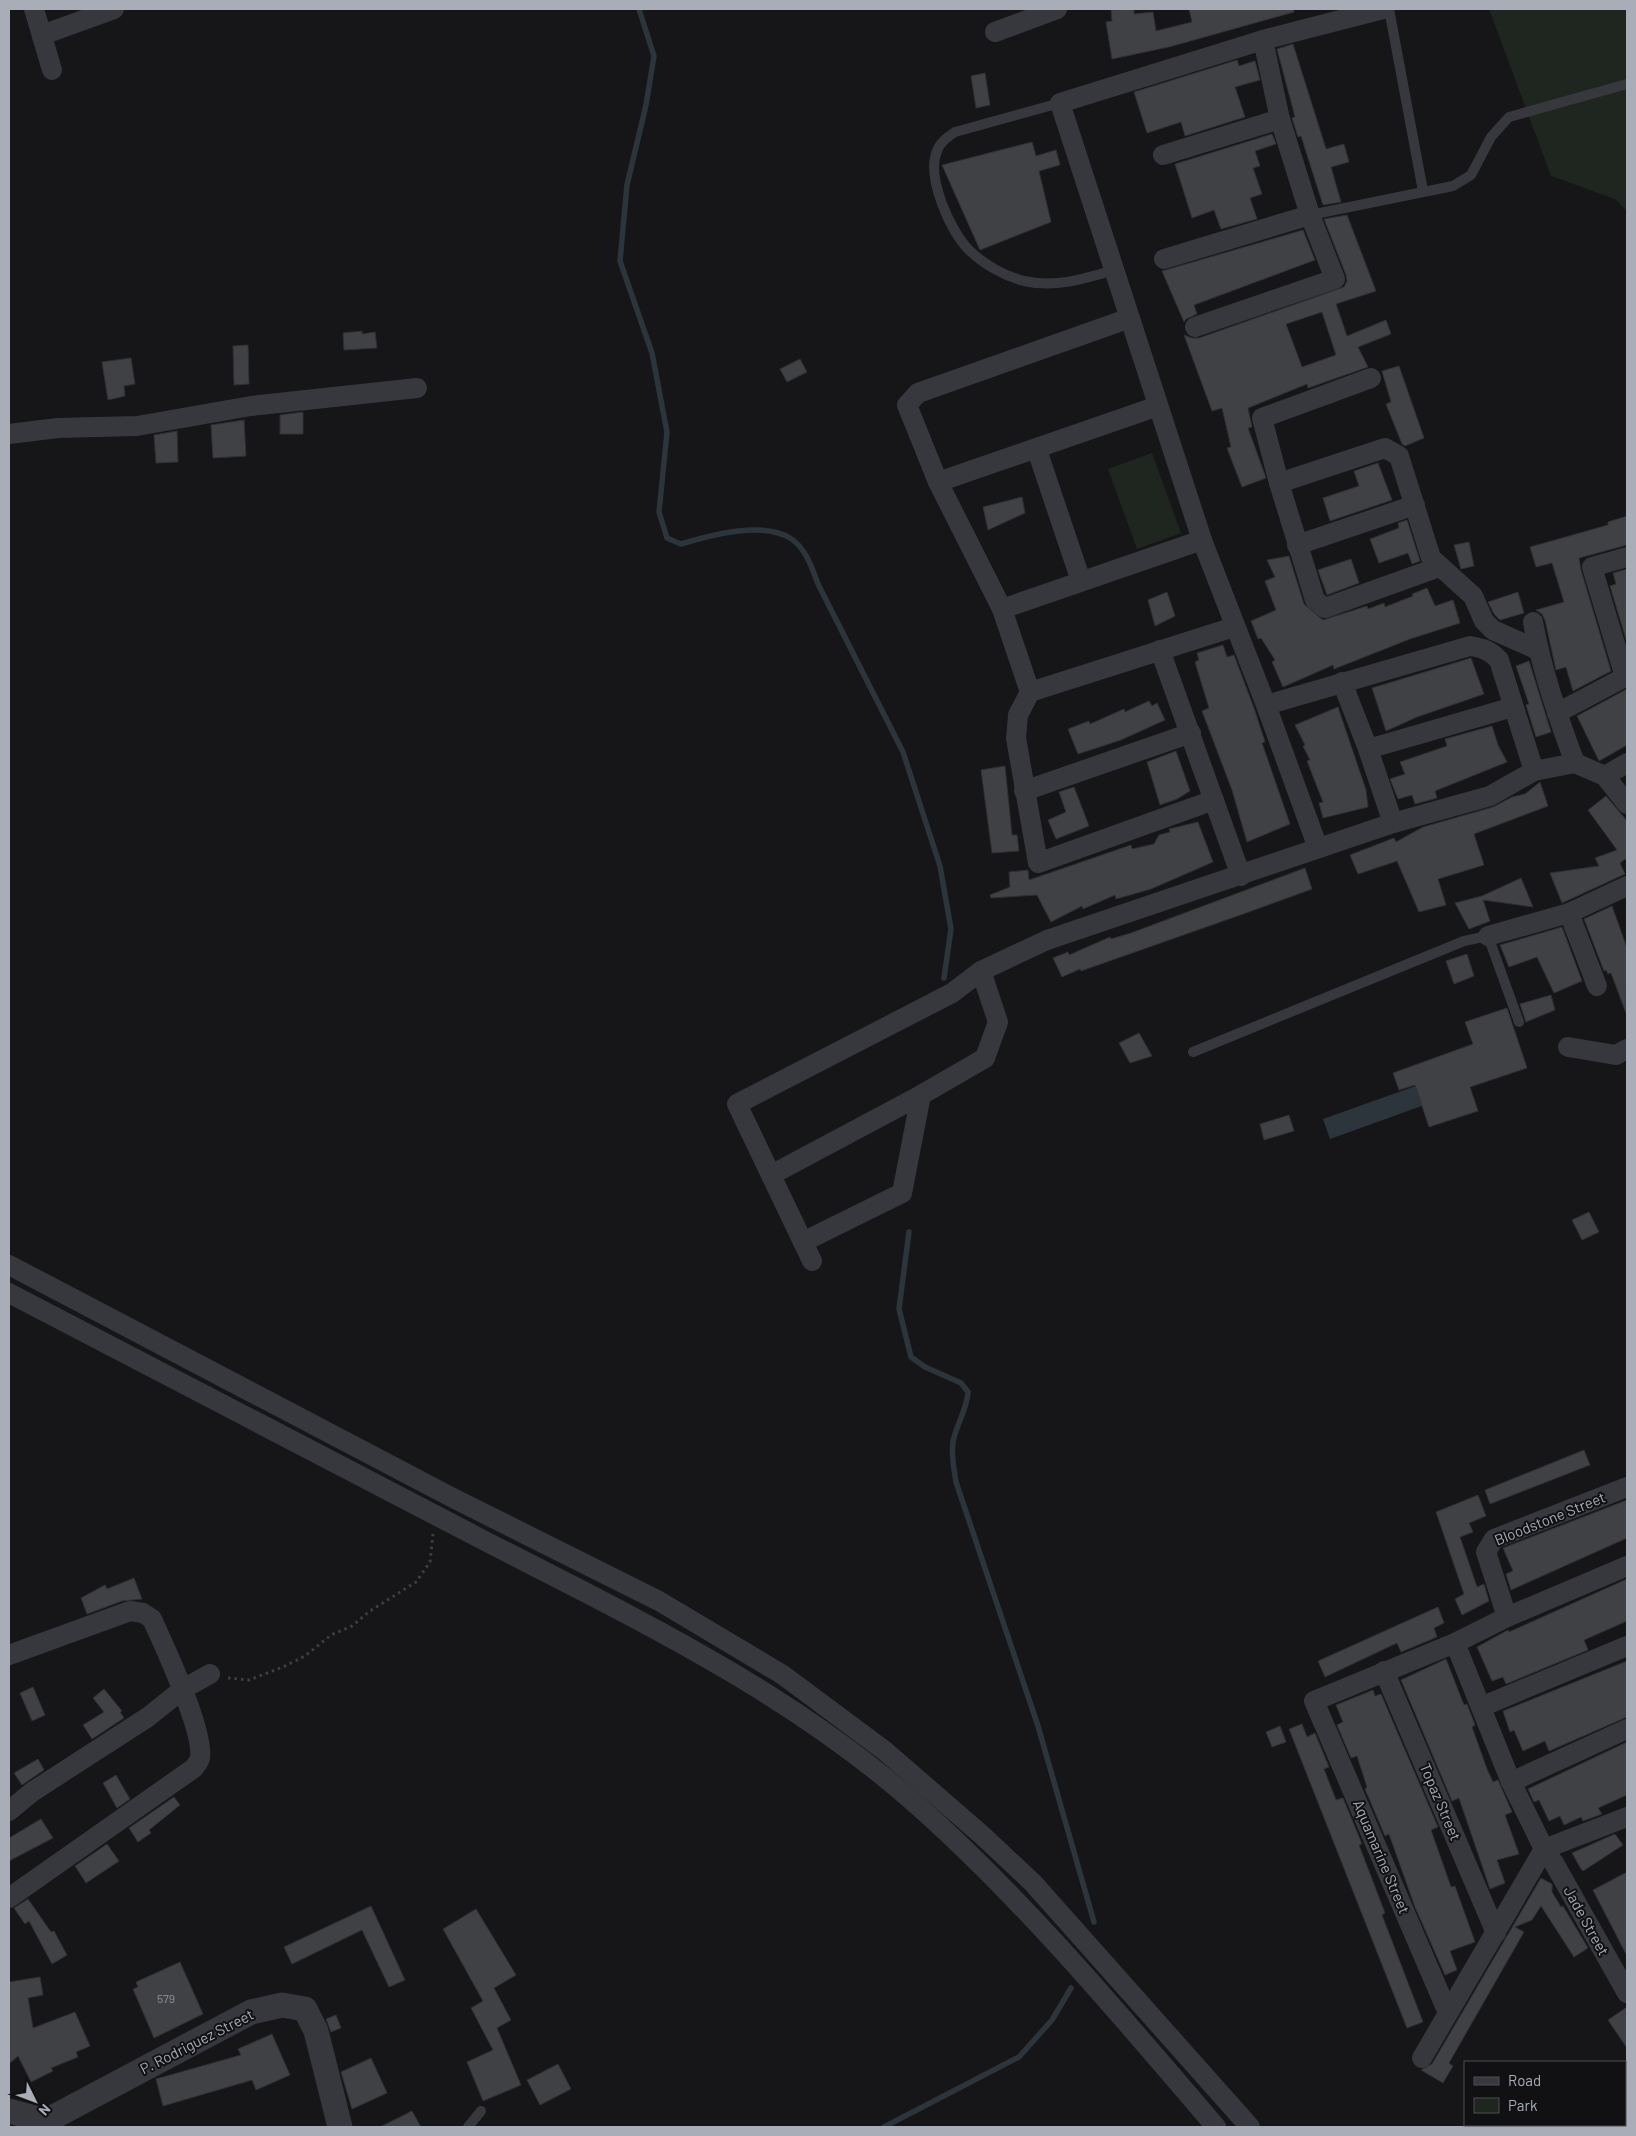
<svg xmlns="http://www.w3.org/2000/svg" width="1636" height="2136" font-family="Barlow,sans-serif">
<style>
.green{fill:#1e261f}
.water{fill:#2c353c}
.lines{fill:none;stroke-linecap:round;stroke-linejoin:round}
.stream{stroke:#2c353c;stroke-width:5.5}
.building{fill:#404145;stroke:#303034;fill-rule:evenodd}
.path{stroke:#3d3f44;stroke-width:3;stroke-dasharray:2.5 4;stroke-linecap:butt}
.service{stroke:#37383d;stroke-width:10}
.minor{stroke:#37383d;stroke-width:20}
.tertiary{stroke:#37383d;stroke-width:25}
.labels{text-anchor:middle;stroke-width:4;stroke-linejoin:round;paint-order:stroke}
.number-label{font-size:12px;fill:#8e929b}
.street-label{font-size:15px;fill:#a8adb8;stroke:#111113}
</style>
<rect width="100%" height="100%" fill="#161618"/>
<!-- green -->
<g class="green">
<polygon points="1489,9 1627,9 1627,211 1615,199 1551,176"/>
<polygon points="1152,453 1181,533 1137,549 1108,469"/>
</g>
<!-- water -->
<polygon class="water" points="1424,1083 1430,1103 1330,1139 1323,1119"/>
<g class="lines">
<!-- stream -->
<g class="stream">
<path d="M639 9 654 56 646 105 627 185 620 261 652 353 667 432 659 512 667 538 681 544C711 535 762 521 790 538 806 548 812 568 818 584L903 752 940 866 951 929 944 978"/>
<path d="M909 1232 899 1309 911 1357 925 1367 961 1383 968 1392C967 1410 956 1425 953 1442 951 1456 954 1469 956 1482L1038 1726 1094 1922"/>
<polyline points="884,2127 1019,2057 1052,2020 1071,1988"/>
</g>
</g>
<!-- building -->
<g class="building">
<polygon points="1134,9 1134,14 1153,12 1156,31 1192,22 1189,9 1293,9 1294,12 1169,47 1112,59 1106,22 1112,21 1111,10"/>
<polygon points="1293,44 1326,149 1344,144 1349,162 1331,167 1341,202 1323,205 1301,136 1298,137 1292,118 1295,117 1277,49"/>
<polygon points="1237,60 1239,66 1255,61 1260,80 1235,87 1245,117 1185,136 1181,122 1147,133 1134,92"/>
<polygon points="985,73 990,105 976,108 971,76"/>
<polygon points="1272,134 1276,144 1255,151 1260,166 1253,168 1262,194 1250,198 1257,219 1221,229 1214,210 1192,218 1175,164"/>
<polygon points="1032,142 1036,156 1056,150 1060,165 1039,171 1051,222 980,250 942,165"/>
<path d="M1347 215 1376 291 1336 304 1347 336 1386 320 1391 334 1358 347 1368 367 1308 388 1307 384 1248 408 1252 427 1248 428 1266 478 1242 487 1227 448 1231 447 1222 408 1212 411 1184 335 1192 338H1199L1344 287 1347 281 1346 275 1324 219ZM1322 312 1336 355 1302 367 1286 324Z"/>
<polygon points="1303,230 1315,260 1194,305 1197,314 1186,319 1184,322 1162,271"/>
<polygon points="362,331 362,334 375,332 377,348 344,350 343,333"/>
<polygon points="248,345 249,384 234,385 233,346"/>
<polygon points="131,358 135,384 124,386 125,396 108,400 102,362"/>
<polygon points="800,359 807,372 787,382 780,369"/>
<polygon points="1399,366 1424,438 1405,446 1402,444 1386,404 1391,402 1382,371"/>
<polygon points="303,412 303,434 280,434 280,415"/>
<polygon points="244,420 246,456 213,458 211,425"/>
<polygon points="177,431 178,462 156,463 154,435"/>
<polygon points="1378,463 1392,500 1330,521 1323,498 1359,486 1354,471"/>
<polygon points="1022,497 1025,513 988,530 983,507"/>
<polygon points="1627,516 1627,545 1579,558 1581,570 1611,671 1573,691 1566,667 1556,670 1545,620 1542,614 1536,610 1564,602 1552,563 1536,567 1530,547 1608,525 1608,522"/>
<polygon points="1407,520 1420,561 1412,564 1408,553 1379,563 1370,539 1399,528 1398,523"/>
<polygon points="1469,542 1474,566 1461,569 1454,545"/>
<polygon points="1289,556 1304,604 1323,620 1367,606 1368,609 1384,603 1385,607 1413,596 1412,594 1427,588 1435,606 1453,600 1460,623 1410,639 1334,669 1333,665 1283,687 1272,662 1275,660 1261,638 1258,639 1251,621 1276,610 1265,581 1275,577 1267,560"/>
<polygon points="1351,559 1359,583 1327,595 1318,570"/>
<polygon points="1627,569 1627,643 1610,586 1616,584 1613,573"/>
<polygon points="1167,592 1175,616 1155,626 1148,600"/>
<polygon points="1518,592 1524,613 1500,620 1494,614 1488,602"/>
<polygon points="1223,645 1227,657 1234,655 1254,708 1265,742 1262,743 1290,824 1247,842 1232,790 1202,711 1209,708 1195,662 1199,660 1197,653"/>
<polygon points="1471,658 1484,694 1417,717 1386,731 1372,688"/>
<polygon points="1529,661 1551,732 1536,737 1526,705 1529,704 1516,666"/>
<polygon points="1627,689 1627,745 1599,761 1577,716"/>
<polygon points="1149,701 1152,706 1157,703 1165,720 1121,740 1078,754 1068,729 1089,721 1090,724 1124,709 1125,712"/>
<polygon points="1338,707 1366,790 1368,807 1323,818 1319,803 1323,802 1307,761 1310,760 1303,746 1305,745 1295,725"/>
<polygon points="1492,726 1498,745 1507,762 1435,791 1437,798 1415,804 1412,795 1398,799 1390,779 1405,774 1400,762 1447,746 1445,739"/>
<polygon points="1176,751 1190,791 1177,799 1160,805 1147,762"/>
<polygon points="1005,766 1012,835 1017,835 1019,851 992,853 981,770"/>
<polygon points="1540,782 1548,806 1474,834 1484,865 1438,879 1446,905 1419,912 1397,861 1358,874 1350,855 1394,838 1396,842 1423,827 1493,807 1512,797 1525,794"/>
<polygon points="1074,787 1089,826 1056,839 1048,820 1066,812 1059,792"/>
<polygon points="1606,796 1627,821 1627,862 1625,859 1620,863 1625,874 1562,903 1550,873 1599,866 1595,858 1617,850 1588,810"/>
<polygon points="1198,822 1213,862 1151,889 1116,899 1115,895 1083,909 1082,906 1051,922 1037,895 991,898 990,895 1010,887 1009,872 1028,870 1029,880 1131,845 1132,849 1154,844 1159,835 1170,832 1169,829"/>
<polygon points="1305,868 1312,889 1246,913 1081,971 1080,969 1062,977 1053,958 1068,952 1069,955 1110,937 1111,939 1131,933"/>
<polygon points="1521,878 1533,907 1483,900 1490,921 1469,929 1455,903 1482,896"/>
<polygon points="1612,906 1627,948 1626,1013 1611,973 1608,974 1606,970 1604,971 1584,919"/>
<polygon points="1562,927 1582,981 1554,993 1537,957 1509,967 1500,945"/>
<polygon points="1467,954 1474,976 1454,984 1446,961"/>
<polygon points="1551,995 1555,1010 1526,1022 1520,1004"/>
<polygon points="1507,1008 1527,1068 1470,1087 1478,1111 1429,1127 1415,1085 1399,1090 1393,1073 1473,1044 1465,1022"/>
<polygon points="1139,1033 1152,1056 1130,1063 1119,1043"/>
<polygon points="1289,1115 1294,1131 1264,1140 1260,1124"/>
<polygon points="1589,1212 1599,1232 1582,1240 1572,1220"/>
<polygon points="1584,1450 1590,1465 1490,1504 1485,1490"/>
<polygon points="1478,1495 1486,1516 1469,1523 1473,1532 1460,1537 1477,1587 1484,1584 1489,1601 1462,1615 1455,1599 1464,1594 1436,1512"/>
<polygon points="1627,1500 1627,1538 1511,1590 1506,1574 1513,1571 1503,1548"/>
<polygon points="134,1578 142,1599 122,1601 87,1614 81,1598 105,1585 107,1589"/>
<polygon points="1627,1579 1627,1621 1584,1640 1588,1650 1506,1684 1503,1677 1492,1681 1477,1647 1508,1630 1509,1632"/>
<polygon points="1438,1607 1444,1623 1434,1628 1437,1637 1401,1652 1397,1643 1325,1677 1318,1661"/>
<polygon points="1446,1659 1464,1705 1467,1704 1475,1725 1472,1727 1487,1769 1493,1782 1498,1780 1512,1812 1505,1815 1519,1854 1497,1860 1505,1883 1490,1889 1459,1798 1452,1801 1401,1680"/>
<polygon points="1627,1661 1627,1717 1549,1751 1545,1741 1523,1751 1514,1730 1510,1732 1503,1711"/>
<polygon points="33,1687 45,1715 32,1721 20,1693"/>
<polygon points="104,1689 122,1711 120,1712 124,1718 92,1739 83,1725 104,1712 93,1698"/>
<polygon points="1373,1690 1375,1696 1381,1694 1438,1827 1431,1830 1451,1887 1455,1886 1475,1942 1450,1951 1457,1970 1445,1975 1415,1907 1389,1834 1385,1836 1365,1789 1367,1787 1357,1756 1351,1758 1337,1725 1343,1722 1336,1705"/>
<polygon points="1302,1724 1307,1737 1315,1733 1329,1767 1324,1769 1336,1800 1343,1798 1362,1844 1359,1845 1385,1913 1382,1915 1423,2022 1407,2028 1289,1729"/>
<polygon points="1280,1726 1286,1742 1272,1747 1266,1732"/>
<polygon points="1627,1742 1627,1795 1598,1808 1602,1814 1583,1821 1581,1817 1564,1825 1560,1816 1549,1821 1539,1800 1534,1802 1528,1789"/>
<polygon points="38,1759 44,1770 22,1785 14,1773"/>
<polygon points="116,1775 130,1799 117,1808 103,1783"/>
<polygon points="174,1797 180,1805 149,1830 151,1833 138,1842 129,1828"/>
<polygon points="41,1819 53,1838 9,1861 9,1838"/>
<polygon points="1615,1834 1623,1845 1583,1871 1581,1869 1572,1853"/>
<polygon points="107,1844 119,1861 86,1883 75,1866"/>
<polygon points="1627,1872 1627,1956 1593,1890"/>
<polygon points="1541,1878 1552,1884 1552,1892 1561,1907 1563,1906 1588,1948 1574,1957 1541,1906 1532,1920 1515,1927 1524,1932 1449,2063 1453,2066 1443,2083 1421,2070 1432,2064"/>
<polygon points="28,1899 51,1932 54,1931 67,1955 52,1964 29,1921 25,1924 14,1908"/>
<polygon points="371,1906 405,1980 389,1987 362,1930 292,1964 284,1947"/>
<polygon points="476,1909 516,1975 494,1988 511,2020 497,2028 521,2085 483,2101 467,2062 493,2050 471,2008 483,2001 443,1929"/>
<polygon points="180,1962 203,2014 154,2038 133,1989 138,1987 136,1982"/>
<polygon points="40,1977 43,1995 28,1998 33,2028 75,2012 90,2046 76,2052 78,2057 51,2068 53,2071 31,2082 18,2056 9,2064 9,1982"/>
<polygon points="1627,2007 1627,2048 1608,2020"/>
<polygon points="336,2015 341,2028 331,2032 326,2019"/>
<polygon points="272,2034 290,2075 256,2090 252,2080 163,2106 156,2079 241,2055 238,2049"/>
<polygon points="371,2058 387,2093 352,2109 341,2072"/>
<polygon points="558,2064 571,2089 540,2105 527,2080"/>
<polygon points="412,2111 421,2127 380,2127"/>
</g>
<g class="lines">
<!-- path -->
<polyline class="path" points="228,1678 249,1680 283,1667 305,1656 331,1635 352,1626 370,1611 416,1582 430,1562 433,1534"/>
<!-- service -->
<g class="service">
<polyline points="1389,9 1423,191"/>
<path d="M1060 103 955 132C948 137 940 142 937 151 926 177 950 230 968 249 983 264 1004 276 1024 281 1055 288 1084 279 1114 270"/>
<polyline points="1310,215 1453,186 1471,175 1491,137 1509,117 1627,84"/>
<polyline points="1193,1052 1464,941 1488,936 1519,1022"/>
<polyline points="468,2127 481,2111"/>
</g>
<!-- minor -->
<g class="minor">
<polyline points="34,9 52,70"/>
<polyline points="995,32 1057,9"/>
<polyline points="42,35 114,9"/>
<polyline points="1163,155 1280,119"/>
<polyline points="1164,259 1310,215"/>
<polyline points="1195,327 1335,279 1310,215 1280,119 1263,40"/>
<polyline points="1371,378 1262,418 1279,483 1315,600 1325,608 1439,567"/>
<polyline points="9,434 58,428 137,426 251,406 417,388"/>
<polyline points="1037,450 1081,581"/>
<polyline points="938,482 1158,406"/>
<polyline points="1279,483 1385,448 1399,456 1431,558 1473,596 1484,621 1493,630 1538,650"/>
<polyline points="1297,545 1415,505"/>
<polyline points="1002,609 1202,540"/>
<path d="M1533 622C1542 671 1558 717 1575 763L1605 776 1627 804"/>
<polyline points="1160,650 1241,876"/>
<polyline points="1625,677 1592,567 1627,557"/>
<polyline points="1342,682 1368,749"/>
<polyline points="1030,692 1002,609 938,482 907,405 918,393 1130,318"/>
<path d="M1266 705 1470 646C1482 648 1490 650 1499 660L1534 771"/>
<polyline points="1557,713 1627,676"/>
<polyline points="1605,776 1627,763"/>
<polyline points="1024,791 1191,733"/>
<polyline points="1214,800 1038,863 1016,738 1018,715 1030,692 1234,627"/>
<polyline points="1393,823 1368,749 1513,707"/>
<polyline points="1318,848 1266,705 1202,540 1060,103 1263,40 1383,9"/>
<polyline points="1569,913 1597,986"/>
<polyline points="1488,936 1569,913 1627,886"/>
<polyline points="1568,1047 1616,1055 1627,1049"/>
<polyline points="771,1175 921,1095 985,1058 998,1022 981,971"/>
<polyline points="803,1242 902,1193 921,1095"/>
<polyline points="812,1261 737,1104 952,993 981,971 1047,940 1393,823 1490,796 1534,771 1575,763"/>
<polyline points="9,1265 453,1498 659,1601 783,1675 885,1751 983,1836 1033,1883 1250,2127"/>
<path d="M9 1293C168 1375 326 1459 485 1541 635 1618 790 1692 917 1805 1025 1901 1122 2017 1216 2127"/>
<polyline points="1507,1617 1486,1552 1494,1539 1627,1487"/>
<polyline points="1455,1643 1511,1782 1544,1849 1554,1863 1627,1993"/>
<path d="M9 1655 130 1611 143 1613 152 1619C165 1648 204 1730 200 1758 199 1762 196 1765 194 1768L9 1898"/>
<polyline points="1384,1671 1496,1933"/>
<polyline points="1481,1707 1627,1646"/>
<polyline points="1511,1782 1627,1729"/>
<polyline points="9,1811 32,1792 148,1717 183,1689 210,1674"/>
<polyline points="1448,2013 1314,1701 1455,1643 1507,1617 1627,1566"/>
<polyline points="1422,2058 1544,1849 1627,1817"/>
</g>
<!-- tertiary -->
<polyline class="tertiary" points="9,2111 46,2121 251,2012 282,2005 305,2009 316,2031 340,2127"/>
</g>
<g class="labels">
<!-- number labels -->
<g class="number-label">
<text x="166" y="2003">579</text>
</g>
<!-- street labels -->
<g class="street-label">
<text transform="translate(1550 1519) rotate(-22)" y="5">Bloodstone Street</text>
<text transform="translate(1440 1802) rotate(67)" y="5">Topaz Street</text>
<text transform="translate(1381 1857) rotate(67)" y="5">Aquamarine Street</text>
<text transform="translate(1586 1921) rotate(61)" y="5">Jade Street</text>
<text transform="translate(197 2042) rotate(-27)" y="5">P. Rodriguez Street</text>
</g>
</g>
<!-- border -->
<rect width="1636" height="2136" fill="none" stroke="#a8adb8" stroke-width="20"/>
<!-- legend -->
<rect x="1464" y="2061" width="162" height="65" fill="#111113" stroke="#4d4f55"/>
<rect x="1474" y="2077" width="25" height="8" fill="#37383d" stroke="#4d4f55"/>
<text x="1508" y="2086" font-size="15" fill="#a8adb8">Road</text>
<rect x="1474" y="2098" width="25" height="15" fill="#1e261f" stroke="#4d4f55"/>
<text x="1508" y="2111" font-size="15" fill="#a8adb8">Park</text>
<!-- north arrow -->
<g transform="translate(35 2101) rotate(132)" stroke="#111113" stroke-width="4" paint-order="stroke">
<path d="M0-4L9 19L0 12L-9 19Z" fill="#a8adb8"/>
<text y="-8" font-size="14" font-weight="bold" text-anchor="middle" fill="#a8adb8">N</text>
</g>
</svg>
